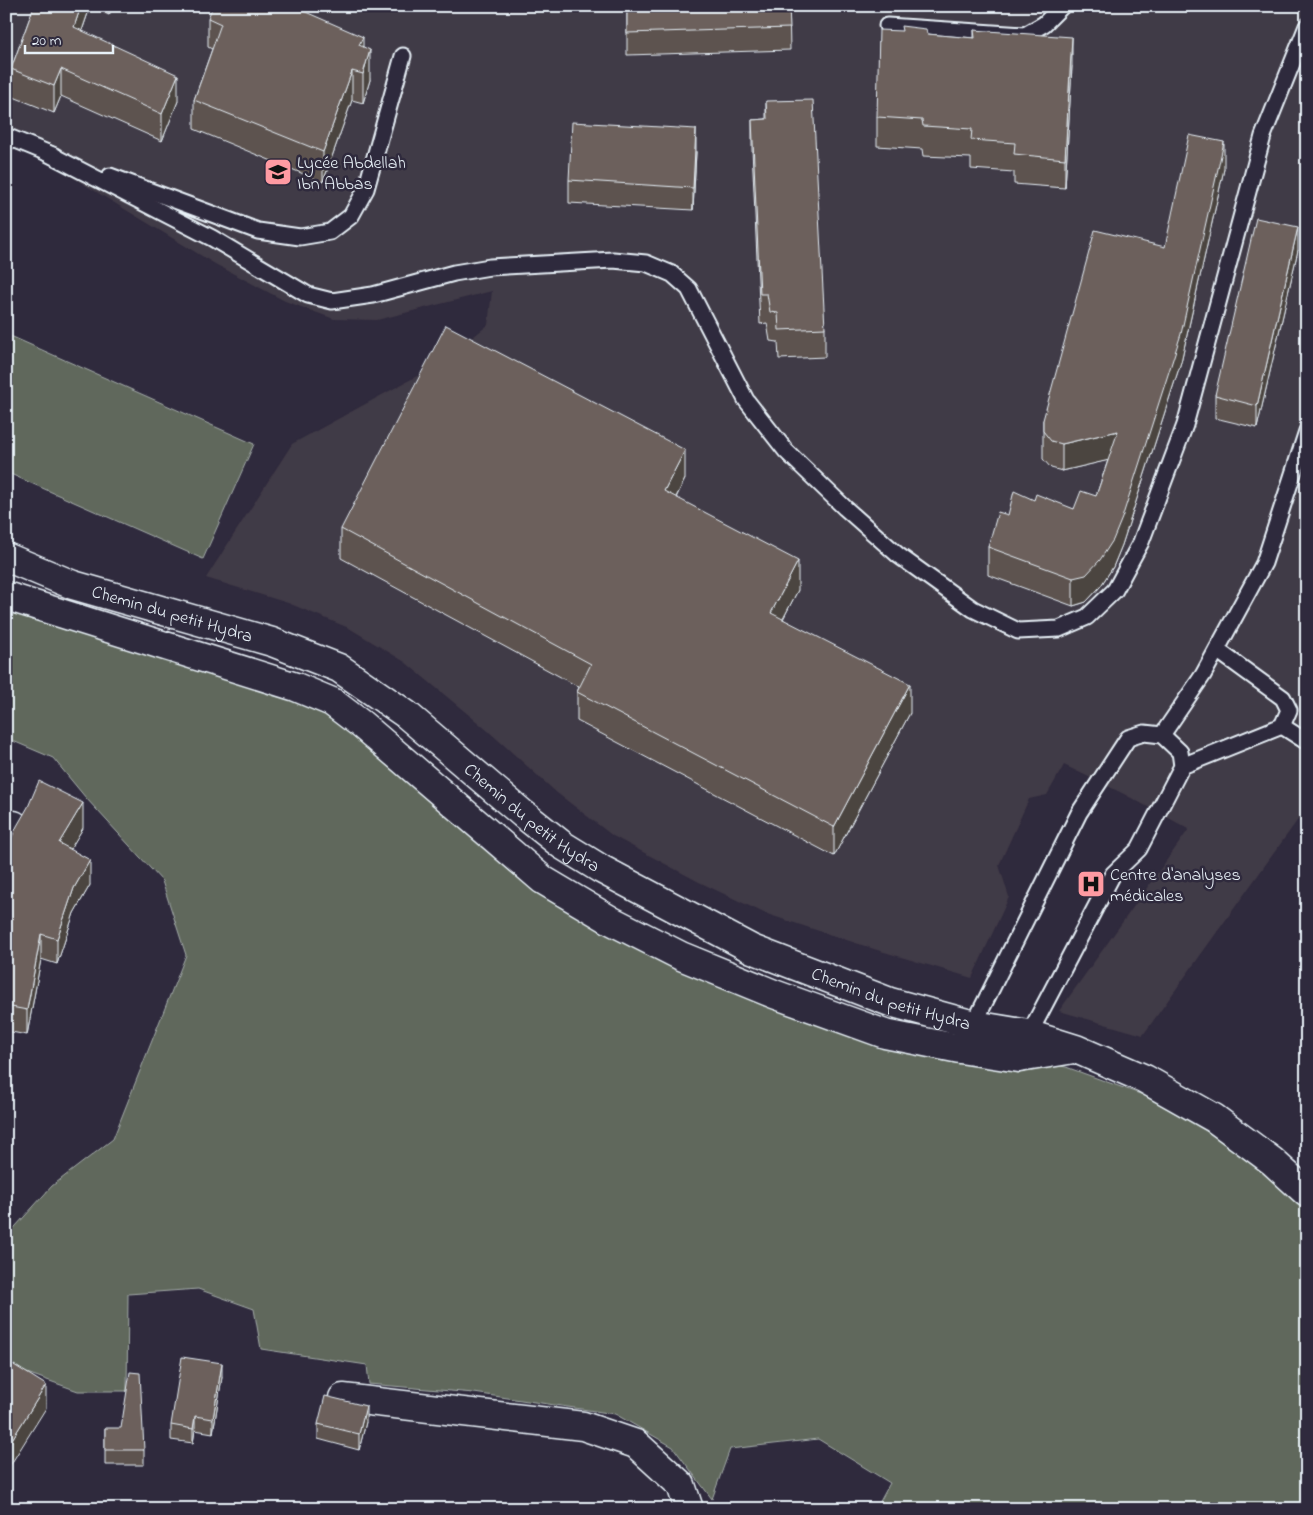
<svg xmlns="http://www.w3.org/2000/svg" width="1313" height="1515" font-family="'Indie Flower',sans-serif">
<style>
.built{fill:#413a46}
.green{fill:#60685b;stroke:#a4acaa}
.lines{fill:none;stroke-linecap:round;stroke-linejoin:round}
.lane-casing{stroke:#e8f1f8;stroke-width:19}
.street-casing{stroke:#e8f1f8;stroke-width:31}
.secondary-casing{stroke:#e8f1f8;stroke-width:31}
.lane{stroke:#2f2a3d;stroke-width:15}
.street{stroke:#2f2a3d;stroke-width:28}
.secondary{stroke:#2f2a3d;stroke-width:28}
.wall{fill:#5d534f;stroke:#e8f1f8}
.shaded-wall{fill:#4c4440;stroke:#e8f1f8}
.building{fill:#6c615c;stroke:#e8f1f8}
.labels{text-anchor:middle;stroke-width:5;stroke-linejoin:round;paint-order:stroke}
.poi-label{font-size:18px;fill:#e8f1f8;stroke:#2f2a3d;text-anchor:start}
.street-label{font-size:18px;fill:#e8f1f8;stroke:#2f2a3d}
</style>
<rect width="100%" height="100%" fill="#2f2a3d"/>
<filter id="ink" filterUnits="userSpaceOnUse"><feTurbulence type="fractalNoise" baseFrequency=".02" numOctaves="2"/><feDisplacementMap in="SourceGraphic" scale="10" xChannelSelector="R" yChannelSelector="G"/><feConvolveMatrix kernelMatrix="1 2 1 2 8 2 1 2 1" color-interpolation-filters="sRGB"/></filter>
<g filter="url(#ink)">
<!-- built -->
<polygon class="built" points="7,6 1307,6 1307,807 1143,1035 1059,1011 1189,829 1122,793 1064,765 1047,795 1029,799 999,865 1009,897 972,978 874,949 764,913 699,882 613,836 557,793 487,730 405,662 349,628 288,603 206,578 292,444 439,364 488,325 492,291 377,320 334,319 285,301 215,264 6,137"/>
<!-- green -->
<g class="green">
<polygon points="6,334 254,444 203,559 6,472"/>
<polygon points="6,602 320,705 612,921 967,1050 1066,1067 1143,1095 1239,1150 1307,1207 1307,1509 876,1509 890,1483 818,1439 730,1449 712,1499 673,1447 615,1414 474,1393 369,1384 367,1365 261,1349 254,1309 198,1289 128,1294 127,1391 78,1391 13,1368 6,1362 6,1237 52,1186 113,1139 186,955 162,881 86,798 53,758 6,738"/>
</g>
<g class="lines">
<defs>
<g id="lane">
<polyline points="887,26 1025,35 1044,24 1062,6"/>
<polyline points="6,136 55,156"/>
<polyline points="47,153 212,238 308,295 332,301 373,295 454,273 490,267 613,260 646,263 672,274 689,289 746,400 786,451 845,508 898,555 973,609 1018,631 1059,629 1087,617 1115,590 1141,542 1185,425 1263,136 1307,26"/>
<polyline points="110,176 258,231 300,237 330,232 351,216 366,189 403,56"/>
<polyline points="1282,726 1307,742"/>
<polyline points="1162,735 1203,675 1264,563 1307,431"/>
<polyline points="1182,766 1282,726 1289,710 1283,698 1217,650"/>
<polyline points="971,1030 1079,813 1128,738 1144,733 1162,735 1180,752 1182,766 1139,849 1113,874 1026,1040"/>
</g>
<g id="street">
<polyline points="6,841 14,825"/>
<polyline points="343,1398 583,1426 636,1444 681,1485 689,1509"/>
</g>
<g id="secondary">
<path id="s1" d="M6 557 73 585 272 642 339 668 407 715 523 814 562 845 601 869 752 949 890 1002 974 1025 1028 1034 1076 1049 1145 1079 1214 1118 1272 1161 1307 1193"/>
<polyline points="6,596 296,687 332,702 361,724 543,880 612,921 681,956 774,994 885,1034 960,1049 1019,1058 1068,1050"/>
</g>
</defs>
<!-- lane casing -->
<use href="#lane" class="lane-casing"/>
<!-- street casing -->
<use href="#street" class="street-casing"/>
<!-- secondary casing -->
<use href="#secondary" class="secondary-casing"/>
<!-- lane -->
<use href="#lane" class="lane"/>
<!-- street -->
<use href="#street" class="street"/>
<!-- secondary -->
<use href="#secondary" class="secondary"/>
</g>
<!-- wall -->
<g class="wall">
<polygon points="34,6 113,6 109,15 90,7 82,31 178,101 162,141 61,96 54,113 11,96 11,69"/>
<polygon points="627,6 789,6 790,50 627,55"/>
<polygon points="208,18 363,47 370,80 363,103 352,100 323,182 194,129 194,100 212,49 208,47"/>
<polygon points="974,30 1072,66 1065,188 1014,184 1014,172 971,169 971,158 923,156 922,149 877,146 877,117 927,34 974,38"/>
<polygon points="766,101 825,328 825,357 779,359 778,342 770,341 767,323 760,324 752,149 752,120 766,119"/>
<polygon points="696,152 693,210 569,203 569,180"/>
<polygon points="1224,169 1181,362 1122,545 1113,567 1100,587 1086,602 1073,606 988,575 988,547 1008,515 1034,500 1074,509 1096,496 1108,460 1062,471 1051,468 1043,459 1043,420 1165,247"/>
<polygon points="1298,250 1257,428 1215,418 1215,395"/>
<polygon points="685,479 676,498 798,590 783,619 910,713 834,856 577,721 577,692 579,687 341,558 341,529"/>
<polygon points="83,828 70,849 90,885 74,913 57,964 41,959 27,1035 6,1031 6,850"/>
<polygon points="222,1377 213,1433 195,1430 193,1443 171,1440 171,1425"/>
<polygon points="366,1422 359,1450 318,1439 318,1424"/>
<polygon points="105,1428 144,1450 144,1465 105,1465"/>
</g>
<!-- shaded-wall -->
<g class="shaded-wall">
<polygon points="81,6 90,6 90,7 74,54 74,27"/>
<polygon points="109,6 113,6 109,15"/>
<polygon points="363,37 363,66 359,45"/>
<polygon points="1072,37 1072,66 1065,188 1065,159"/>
<polygon points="370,50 370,80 363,103 363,74"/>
<polygon points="61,69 61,96 54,113 54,86"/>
<polygon points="352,71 352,100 323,182 323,152"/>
<polygon points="178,75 178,101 162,141 162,114"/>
<polygon points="696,129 696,152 693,210 693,188"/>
<polygon points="1224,142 1224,169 1181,362 1122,545 1113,567 1100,587 1086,602 1073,606 1073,578"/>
<polygon points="1298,227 1298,250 1257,428 1257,406"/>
<polygon points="1118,431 1118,458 1062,471 1062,444"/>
<polygon points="685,450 685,479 664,521 664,491"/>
<polygon points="798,561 798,590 771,642 771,613"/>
<polygon points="910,684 910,713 834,856 834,827"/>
<polygon points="83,803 83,828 59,868 59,843"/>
<polygon points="90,860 90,885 74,913 57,964 57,939 74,888"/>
<polygon points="41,934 41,959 27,1035 27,1010"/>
<polygon points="222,1363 222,1377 213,1433 213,1419"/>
<polygon points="46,1385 46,1408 6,1472 6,1449"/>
<polygon points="366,1406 366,1422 359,1450 359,1434"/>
<polygon points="195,1416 195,1430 193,1443 193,1429"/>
</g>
<!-- building -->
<g class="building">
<polygon points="34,6 81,6 74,27 178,75 162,114 61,69 54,86 11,69"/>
<polygon points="213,6 292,6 363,37 359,45 370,50 363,74 352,71 323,152 194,100 221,24 208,18"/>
<polygon points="627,6 789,6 790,28 627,33"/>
<polygon points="901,26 926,29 927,34 975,38 974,30 1072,37 1065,159 1014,154 1015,143 971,140 972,129 923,126 922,120 877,117 879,30 902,31"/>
<polygon points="813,100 825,328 779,330 778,313 770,312 767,294 760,294 752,120 767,119 766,101"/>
<polygon points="572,122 696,129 693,188 569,180"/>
<polygon points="1189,135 1224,142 1181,334 1122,518 1113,540 1100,560 1086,575 1073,578 988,547 998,512 1008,515 1014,491 1034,500 1036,494 1074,509 1081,491 1096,496 1118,431 1062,444 1051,441 1043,431 1043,420 1095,230 1165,247"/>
<polygon points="1256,218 1298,227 1257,406 1215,395"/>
<polygon points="446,325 685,450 664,491 798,561 771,613 910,684 834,827 577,692 591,664 341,529"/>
<polygon points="39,781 83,803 59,843 90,860 74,888 57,939 41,934 27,1010 6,1006 6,850 17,826 28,807"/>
<polygon points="182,1357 222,1363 213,1419 195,1416 193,1429 171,1425"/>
<polygon points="6,1360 46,1385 6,1449"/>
<polygon points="130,1372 140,1373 144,1450 105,1450 105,1428 121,1428"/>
<polygon points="325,1396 366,1406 359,1434 318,1424"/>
</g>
</g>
<!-- icons -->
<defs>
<symbol id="school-square" viewBox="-11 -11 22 22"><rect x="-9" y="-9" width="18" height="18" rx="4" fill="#ff9aa2" stroke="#2f2a3d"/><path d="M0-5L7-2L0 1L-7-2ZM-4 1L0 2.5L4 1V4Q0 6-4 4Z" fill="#111"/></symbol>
<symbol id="hospital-square" viewBox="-11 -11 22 22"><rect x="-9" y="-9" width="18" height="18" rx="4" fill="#ff9aa2" stroke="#2f2a3d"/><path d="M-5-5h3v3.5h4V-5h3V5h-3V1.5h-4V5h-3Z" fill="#111"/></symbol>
</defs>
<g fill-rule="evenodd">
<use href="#school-square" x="262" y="156" width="32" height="32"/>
<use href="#hospital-square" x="1075" y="868" width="32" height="32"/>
</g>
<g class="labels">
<!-- poi labels -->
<g class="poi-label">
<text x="297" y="168">Lycée Abdellah<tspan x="297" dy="21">Ibn Abbas</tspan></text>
<text x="1110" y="880">Centre d'analyses<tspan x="1110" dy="21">médicales</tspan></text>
</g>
<!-- street labels -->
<g class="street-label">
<text dy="6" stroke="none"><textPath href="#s1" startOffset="176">Chemin du petit Hydra</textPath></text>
<text dy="6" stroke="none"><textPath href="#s1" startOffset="596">Chemin du petit Hydra</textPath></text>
<text dy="6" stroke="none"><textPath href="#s1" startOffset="1001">Chemin du petit Hydra</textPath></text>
</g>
</g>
<!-- margin -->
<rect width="1313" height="1515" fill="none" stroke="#2f2a3d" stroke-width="25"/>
<rect x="12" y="12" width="1288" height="1490" fill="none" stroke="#e8f1f8" stroke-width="2" filter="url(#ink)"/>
<!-- scale -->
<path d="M25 45v8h88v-8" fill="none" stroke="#e8f1f8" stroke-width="2.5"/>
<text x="32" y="45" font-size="15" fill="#e8f1f8" stroke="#2f2a3d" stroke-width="4" paint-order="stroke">20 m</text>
</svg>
